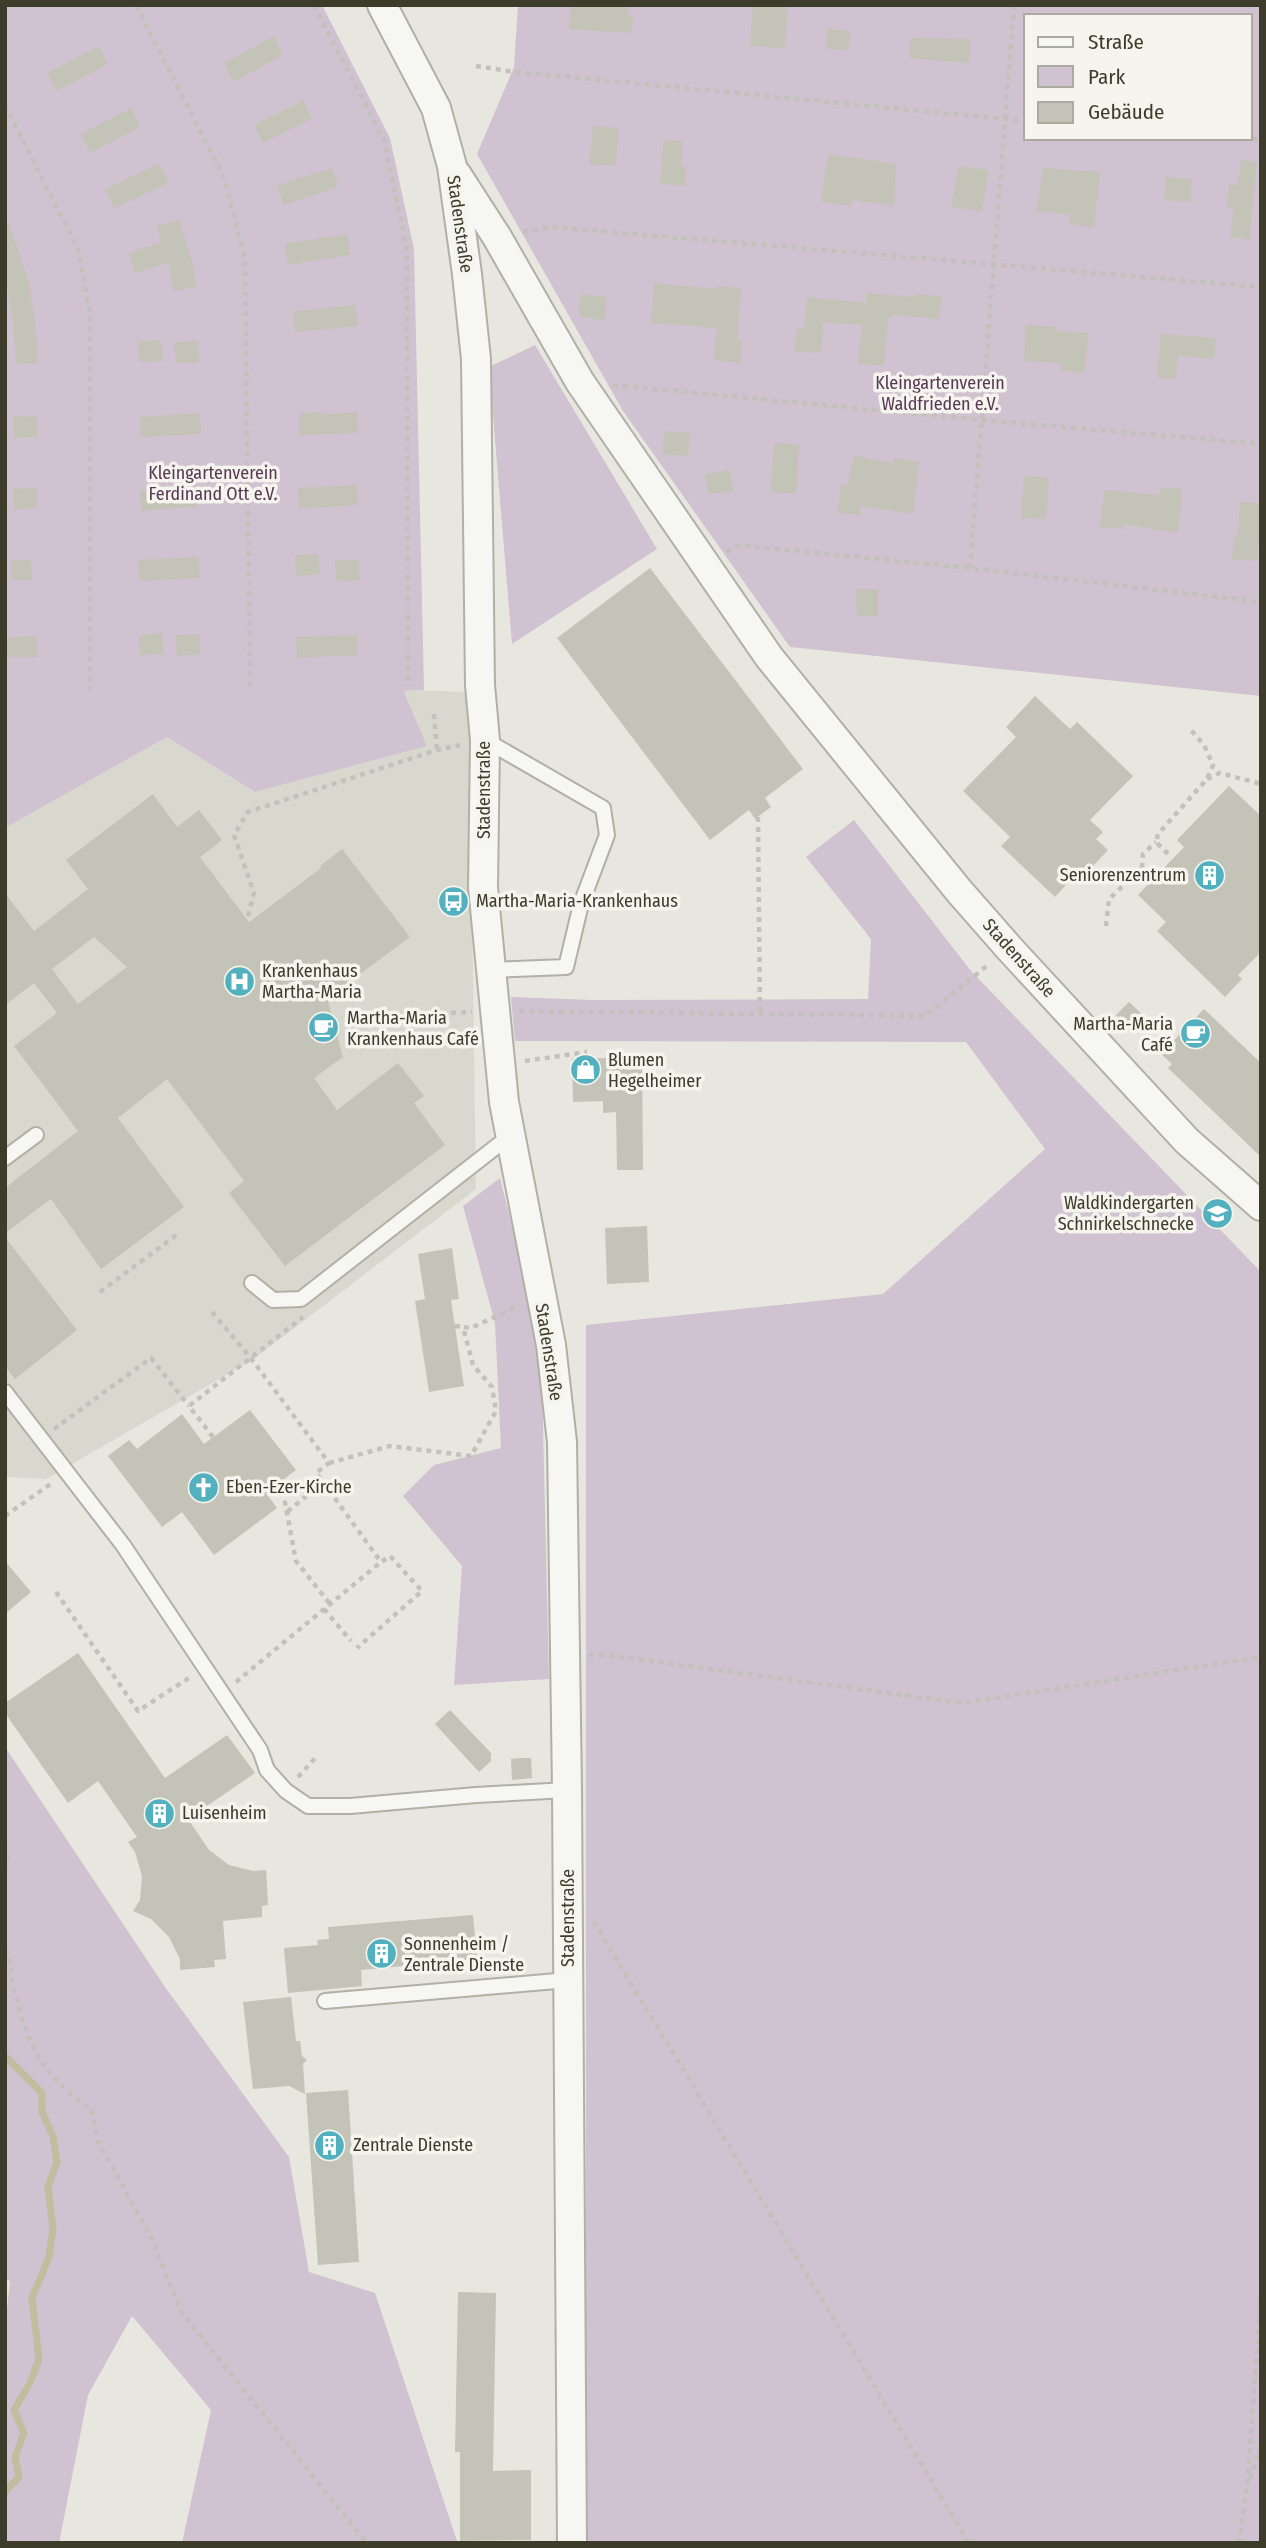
<svg xmlns="http://www.w3.org/2000/svg" width="1266" height="2548" font-family="'Fira Sans Condensed',sans-serif">
<style>
.built{fill:#d9d8ce}
.green{fill:#d0c2d0;fill-rule:evenodd}
.lines{fill:none;stroke-linecap:round;stroke-linejoin:round}
.stream{stroke:#c4bc9f;stroke-width:7}
.building{fill:#c4c3b8;fill-rule:evenodd}
.service-casing{stroke:#b1b0a6;stroke-width:18}
.minor-casing{stroke:#b1b0a6;stroke-width:32}
.path{stroke:#c2c2ba;stroke-width:4.5;stroke-dasharray:5 5;stroke-linecap:butt}
.service{stroke:#f6f6f2;stroke-width:14}
.minor{stroke:#f6f6f2;stroke-width:28}
.labels{text-anchor:middle;stroke-width:7;stroke-linejoin:round;paint-order:stroke}
.street-label{font-size:18px;fill:#3d3c2a;stroke:#f5f4ef}
.park-label{font-size:18px;fill:#573954;stroke:#f5f4ef}
.poi-label{font-size:18px;fill:#3d3c2a;stroke:#f5f4ef;text-anchor:start}
</style>
<rect width="100%" height="100%" fill="#e7e7e0"/>
<!-- built -->
<polygon class="built" points="404,690 469,692 476,1189 254,1359 46,1479 5,1477 5,828 167,737 255,792 427,746"/>
<!-- green -->
<g class="green">
<polygon points="5,5 322,5 390,138 414,249 424,690 404,691 427,746 255,792 167,737 5,828"/>
<path d="M518 5H1261V696L790 647 623 411 477 154 514 67ZM1026 16H1250V138H1026Z"/>
<polygon points="535,345 657,549 512,644 489,367"/>
<polygon points="854,820 971,971 1261,1272 1261,2543 586,2543 586,1325 883,1294 1045,1149 966,1042 515,1041 511,997 593,1000 868,999 871,939 806,857"/>
<polygon points="500,1178 541,1342 549,1679 454,1685 462,1566 403,1496 434,1465 501,1448 495,1323 463,1206"/>
<polygon points="5,1747 165,1987 289,2157 309,2272 375,2293 457,2541 493,2543 182,2543 211,2410 132,2316 88,2395 59,2543 5,2543 5,2329 10,2281 5,2278"/>
</g>
<g class="lines">
<!-- stream -->
<polyline class="stream" points="5,2056 42,2093 42,2112 53,2136 57,2162 48,2187 53,2228 49,2257 32,2298 39,2359 30,2383 14,2410 24,2433 15,2457 19,2477 5,2492"/>
</g>
<!-- building -->
<g class="building">
<polygon points="571,5 629,5 628,15 634,15 631,33 569,29"/>
<polygon points="753,5 788,5 785,48 750,46"/>
<polygon points="827,29 850,31 849,50 826,49"/>
<polygon points="274,36 283,55 233,82 224,63"/>
<polygon points="913,38 970,39 969,63 909,58 911,39"/>
<polygon points="99,46 108,64 57,91 47,73"/>
<polygon points="303,101 312,119 263,143 254,125"/>
<polygon points="131,108 140,127 90,153 81,134"/>
<polygon points="593,126 618,128 616,166 589,164"/>
<polygon points="664,140 682,141 681,166 686,167 685,186 660,184"/>
<polygon points="828,154 896,164 894,206 853,200 852,206 821,202"/>
<polygon points="1241,160 1257,162 1249,240 1230,237 1234,208 1227,207 1229,184 1238,185"/>
<polygon points="159,164 169,183 114,208 105,189"/>
<polygon points="958,166 989,170 982,211 951,207"/>
<polygon points="332,168 338,187 284,205 277,185"/>
<polygon points="1043,168 1100,172 1094,227 1069,224 1069,215 1036,211"/>
<polygon points="1166,177 1192,179 1190,202 1164,200"/>
<polygon points="179,220 193,265 196,287 173,291 169,262 135,273 129,253 162,242 156,227"/>
<polygon points="5,222 8,222 28,279 35,320 38,363 16,364 13,325 5,275"/>
<polygon points="347,234 350,255 288,265 285,244"/>
<polygon points="654,283 715,289 716,286 741,288 737,339 742,340 740,363 714,360 717,328 651,323"/>
<polygon points="867,293 915,297 916,294 941,296 939,319 891,315 891,318 888,318 884,366 858,364 862,325 823,322 821,353 795,351 797,328 804,329 807,297 866,303"/>
<polygon points="581,294 607,297 605,320 579,317"/>
<polygon points="355,305 358,326 295,332 293,314 296,313 296,311"/>
<polygon points="1026,325 1057,327 1057,331 1089,333 1084,373 1060,370 1061,363 1024,361"/>
<polygon points="1161,334 1216,338 1214,359 1178,356 1176,379 1157,378"/>
<polygon points="161,340 163,361 139,362 138,342"/>
<polygon points="198,341 199,362 176,363 174,342"/>
<polygon points="322,412 322,415 357,412 358,433 300,435 299,414"/>
<polygon points="200,413 201,434 141,437 140,417"/>
<polygon points="36,416 38,437 14,438 13,417"/>
<polygon points="664,431 690,433 688,456 662,454"/>
<polygon points="774,443 799,445 796,494 771,492"/>
<polygon points="854,455 893,464 894,458 919,462 913,514 861,506 860,515 838,513 841,485 847,486"/>
<polygon points="730,470 733,491 708,494 705,474"/>
<polygon points="1024,476 1049,478 1046,519 1021,518"/>
<polygon points="357,485 358,505 299,509 298,488"/>
<polygon points="196,486 197,506 141,511 140,490"/>
<polygon points="36,487 37,508 14,510 13,489"/>
<polygon points="1160,488 1182,489 1178,533 1123,524 1123,529 1099,527 1105,490 1160,495"/>
<polygon points="1240,502 1261,503 1257,561 1232,559 1234,536 1238,537"/>
<polygon points="318,554 320,574 296,576 295,555"/>
<polygon points="198,557 200,578 140,581 138,560"/>
<polygon points="358,559 360,580 336,581 335,561"/>
<polygon points="11,560 31,560 32,580 12,580"/>
<polygon points="650,568 803,769 765,798 771,807 755,819 749,810 710,840 557,638"/>
<polygon points="856,589 878,589 878,616 857,616"/>
<polygon points="162,633 164,654 140,655 139,635"/>
<polygon points="199,634 201,654 177,656 176,635"/>
<polygon points="357,635 357,655 297,658 296,637"/>
<polygon points="36,636 38,657 5,657 5,638"/>
<polygon points="1035,696 1070,729 1077,722 1133,776 1090,820 1103,832 1096,839 1108,850 1078,882 1073,877 1055,897 1001,846 1010,837 963,791 1016,737 1006,727"/>
<polygon points="1229,786 1261,816 1261,952 1238,975 1242,979 1225,997 1157,931 1166,922 1138,895 1184,847 1177,840"/>
<path d="M153 794 177 827 199 810 222 840 200 857 249 922 321 868 320 866 342 849 410 937 327 998 343 1057 314 1078 337 1110 398 1063 424 1096 414 1103 445 1145 285 1266 229 1193 244 1181 167 1079 118 1118 184 1207 101 1269 51 1199 5 1233V1188L78 1131 14 1046 57 1013 34 983 5 1005V893L34 931 88 889 66 860ZM94 937 127 967 78 1004 52 969Z"/>
<polygon points="1129,1002 1144,1016 1130,1030 1116,1015"/>
<polygon points="1204,1009 1261,1063 1261,1157 1168,1068 1172,1064 1161,1054"/>
<polygon points="642,1057 643,1170 617,1170 616,1112 603,1113 603,1101 573,1102 572,1059"/>
<polygon points="647,1226 649,1282 607,1284 605,1228"/>
<polygon points="5,1237 77,1330 15,1379 5,1366"/>
<polygon points="452,1248 459,1299 451,1300 464,1386 429,1392 415,1301 425,1299 418,1254"/>
<polygon points="250,1410 296,1470 266,1493 277,1508 214,1555 182,1512 162,1527 108,1456 129,1440 137,1449 182,1414 204,1444"/>
<polygon points="5,1561 31,1592 5,1614"/>
<polygon points="78,1653 165,1778 227,1735 255,1773 188,1819 209,1850 229,1865 253,1871 266,1870 268,1905 262,1906 262,1917 223,1921 226,1959 214,1960 215,1967 180,1970 180,1959 169,1937 151,1919 133,1911 140,1900 142,1876 135,1852 128,1842 137,1837 98,1781 68,1803 5,1713 5,1703"/>
<polygon points="450,1710 491,1753 491,1761 479,1772 435,1724"/>
<polygon points="521,1758 531,1758 532,1778 512,1780 511,1759"/>
<polygon points="473,1915 477,1959 457,1961 458,1969 437,1971 436,1963 361,1970 362,1986 288,1993 284,1948 318,1945 317,1940 329,1939 328,1927"/>
<polygon points="291,1997 296,2041 300,2041 302,2056 307,2060 303,2064 305,2094 289,2086 253,2089 243,2002"/>
<polygon points="348,2090 359,2262 318,2265 306,2093"/>
<polygon points="458,2292 496,2293 493,2471 531,2470 531,2540 460,2541 460,2452 455,2452"/>
</g>
<g class="lines">
<defs>
<g id="service">
<polyline points="485,740 603,808 607,835 581,904 566,967 491,970"/>
<polyline points="5,1158 36,1135"/>
<polyline points="252,1283 273,1300 301,1299 511,1135"/>
<polyline points="5,1392 123,1545 260,1750 267,1770 286,1791 308,1806 350,1806 476,1795 567,1790"/>
<polyline points="325,2001 568,1980"/>
</g>
<g id="minor">
<polyline points="382,5 436,108 452,166 467,274 476,359 480,685 485,740 483,887 504,1102 551,1345 562,1442 567,1790 572,2543"/>
<polyline points="457,175 497,237 580,382 769,657 959,891 1009,948 1187,1141 1261,1206"/>
</g>
</defs>
<!-- service casing -->
<use href="#service" class="service-casing"/>
<!-- minor casing -->
<use href="#minor" class="minor-casing"/>
<!-- path -->
<g class="path">
<polyline points="136,5 224,177 245,260 250,686"/>
<polyline points="314,5 384,141 407,249 408,686"/>
<polyline points="476,66 508,71 1026,121"/>
<polyline points="5,105 78,249 90,312 90,690"/>
<polyline points="1243,138 1261,140"/>
<polyline points="523,232 552,227 1261,287"/>
<polyline points="613,385 981,420 1261,444"/>
<polyline points="727,552 738,545 970,568 1261,602"/>
<polyline points="970,568 1014,5"/>
<polyline points="434,714 437,750"/>
<polyline points="1207,779 1220,773 1261,784"/>
<polyline points="758,817 760,1014"/>
<polyline points="1168,854 1156,842 1158,834 1207,779 1213,765 1204,745 1191,730"/>
<polyline points="1149,875 1142,868 1143,854 1156,842"/>
<polyline points="248,916 254,893 234,835 248,812 437,750 460,745"/>
<polyline points="1106,926 1109,899 1142,868"/>
<polyline points="519,1011 926,1016 989,964"/>
<polyline points="451,1013 472,1012"/>
<polyline points="525,1061 587,1052"/>
<polyline points="100,1292 179,1233"/>
<polyline points="212,1312 250,1357 329,1463 316,1473 323,1482 287,1512"/>
<polyline points="455,1326 463,1327"/>
<polyline points="54,1429 151,1358 189,1406"/>
<polyline points="213,1437 189,1406 303,1317"/>
<polyline points="329,1463 390,1446 471,1456 496,1411 492,1387 473,1365 463,1327 471,1328 518,1306"/>
<polyline points="281,1481 296,1561 330,1604"/>
<polyline points="323,1482 381,1562 390,1556 422,1591 357,1648"/>
<polyline points="5,1516 52,1483"/>
<polyline points="56,1592 138,1711 192,1676"/>
<polyline points="324,1609 351,1641"/>
<polyline points="589,1655 615,1656 963,1703 1261,1657"/>
<polyline points="236,1682 381,1562"/>
<polyline points="298,1777 318,1755"/>
<polyline points="5,1845 8,1853 5,1870"/>
<polyline points="594,1922 969,2543"/>
<path d="M5 1949C12 1960 11 1976 14 1990 29 2049 41 2074 92 2110L97 2140 152 2239 181 2312 367 2543"/>
<polyline points="1250,2479 1261,2446"/>
<polyline points="1239,2543 1247,2487 1261,2294"/>
</g>
<!-- service -->
<use href="#service" class="service"/>
<!-- minor -->
<use href="#minor" class="minor"/>
</g>
<!-- icons -->
<defs>
<symbol id="building-disc" viewBox="-11 -11 22 22"><circle r="9.5" fill="#52b0bf" stroke="#f5f4ef"/><path d="M-4-6H4V6H1V3H-1V6H-4ZM-2.5-4.3h1.7v1.8h-1.7ZM.8-4.3h1.7v1.8H.8ZM-2.5-1h1.7V.8h-1.7ZM.8-1h1.7V.8H.8Z" fill="#fff"/></symbol>
<symbol id="bus-disc" viewBox="-11 -11 22 22"><circle r="9.5" fill="#52b0bf" stroke="#f5f4ef"/><path d="M-5-6H5V4H4V6H2V4H-2V6H-4V4H-5ZM-3.5-4V0h7V-4ZM-3.5 1.2v1.5H-2V1.2ZM2 1.2v1.5H3.5V1.2Z" fill="#fff"/></symbol>
<symbol id="hospital-disc" viewBox="-11 -11 22 22"><circle r="9.5" fill="#52b0bf" stroke="#f5f4ef"/><path d="M-5-5h3v3.5h4V-5h3V5h-3V1.5h-4V5h-3Z" fill="#fff"/></symbol>
<symbol id="cafe-disc" viewBox="-11 -11 22 22"><circle r="9.5" fill="#52b0bf" stroke="#f5f4ef"/><path d="M-5.5-4.5H6V0H3Q3 3.5 0 3.5H-2.5Q-5.5 3.5-5.5 0ZM3-3.2v2h1.7v-2ZM-6 4.5H4V6H-6Z" fill="#fff"/></symbol>
<symbol id="shop-disc" viewBox="-11 -11 22 22"><circle r="9.5" fill="#52b0bf" stroke="#f5f4ef"/><path d="M-5-2.5h2.3a2.7 3.5 0 0 1 5.4 0H5L5.5 6h-11ZM-1.5-2.5h3a1.5 2.3 0 0 0-3 0Z" fill="#fff"/></symbol>
<symbol id="school-disc" viewBox="-11 -11 22 22"><circle r="9.5" fill="#52b0bf" stroke="#f5f4ef"/><path d="M0-5L7-2L0 1L-7-2ZM-4 1L0 2.5L4 1V4Q0 6-4 4Z" fill="#fff"/></symbol>
<symbol id="church-disc" viewBox="-11 -11 22 22"><circle r="9.5" fill="#52b0bf" stroke="#f5f4ef"/><path d="M-1.2-6h2.4v3.5h3.3v2.4h-3.3V6h-2.4V-.1h-3.3v-2.4h3.3Z" fill="#fff"/></symbol>
</defs>
<g fill-rule="evenodd">
<use href="#building-disc" x="1192" y="858" width="35" height="35"/>
<use href="#bus-disc" x="436" y="884" width="35" height="35"/>
<use href="#hospital-disc" x="222" y="964" width="35" height="35"/>
<use href="#cafe-disc" x="306" y="1010" width="35" height="35"/>
<use href="#cafe-disc" x="1178" y="1016" width="35" height="35"/>
<use href="#shop-disc" x="568" y="1052" width="35" height="35"/>
<use href="#school-disc" x="1200" y="1196" width="35" height="35"/>
<use href="#church-disc" x="186" y="1470" width="35" height="35"/>
<use href="#building-disc" x="142" y="1796" width="35" height="35"/>
<use href="#building-disc" x="364" y="1936" width="35" height="35"/>
<use href="#building-disc" x="312" y="2128" width="35" height="35"/>
</g>
<g class="labels">
<!-- street labels -->
<g class="street-label">
<text transform="translate(460 224) rotate(82)" y="6">Stadenstraße</text>
<text transform="translate(484 790) rotate(-90)" y="6">Stadenstraße</text>
<text transform="translate(1019 958) rotate(48)" y="6">Stadenstraße</text>
<text transform="translate(549 1352) rotate(81)" y="6">Stadenstraße</text>
<text transform="translate(568 1918) rotate(-90)" y="6">Stadenstraße</text>
</g>
<!-- park labels -->
<g class="park-label">
<text x="940" y="389">Kleingartenverein<tspan x="940" dy="21">Waldfrieden e.V.</tspan></text>
<text x="213" y="479">Kleingartenverein<tspan x="213" dy="21">Ferdinand Ott e.V.</tspan></text>
</g>
<!-- poi labels -->
<g class="poi-label">
<text x="1186" y="881" text-anchor="end">Seniorenzentrum</text>
<text x="476" y="907">Martha-Maria-Krankenhaus</text>
<text x="262" y="977">Krankenhaus<tspan x="262" dy="21">Martha-Maria</tspan></text>
<text x="347" y="1024">Martha-Maria<tspan x="347" dy="21">Krankenhaus Café</tspan></text>
<text x="1173" y="1030" text-anchor="end">Martha-Maria<tspan x="1173" dy="21">Café</tspan></text>
<text x="608" y="1066">Blumen<tspan x="608" dy="21">Hegelheimer</tspan></text>
<text x="1194" y="1209" text-anchor="end">Waldkindergarten<tspan x="1194" dy="21">Schnirkelschnecke</tspan></text>
<text x="226" y="1493">Eben-Ezer-Kirche</text>
<text x="182" y="1819">Luisenheim</text>
<text x="404" y="1950">Sonnenheim /<tspan x="404" dy="21">Zentrale Dienste</tspan></text>
<text x="353" y="2151">Zentrale Dienste</text>
</g>
</g>
<!-- border -->
<rect width="1266" height="2548" fill="none" stroke="#3d3c2a" stroke-width="14"/>
<!-- legend -->
<rect x="1024" y="14" width="228" height="126" fill="#f5f4ef" stroke="#abaaa0" stroke-width="2"/>
<rect x="1038" y="37" width="35" height="10" fill="#f6f6f2" stroke="#abaaa0" stroke-width="2"/>
<text x="1088" y="49" font-size="21" fill="#3d3c2a">Straße</text>
<rect x="1038" y="66" width="35" height="21" fill="#d0c2d0" stroke="#abaaa0" stroke-width="2"/>
<text x="1088" y="84" font-size="21" fill="#3d3c2a">Park</text>
<rect x="1038" y="102" width="35" height="21" fill="#c4c3b8" stroke="#abaaa0" stroke-width="2"/>
<text x="1088" y="119" font-size="21" fill="#3d3c2a">Gebäude</text>
</svg>
